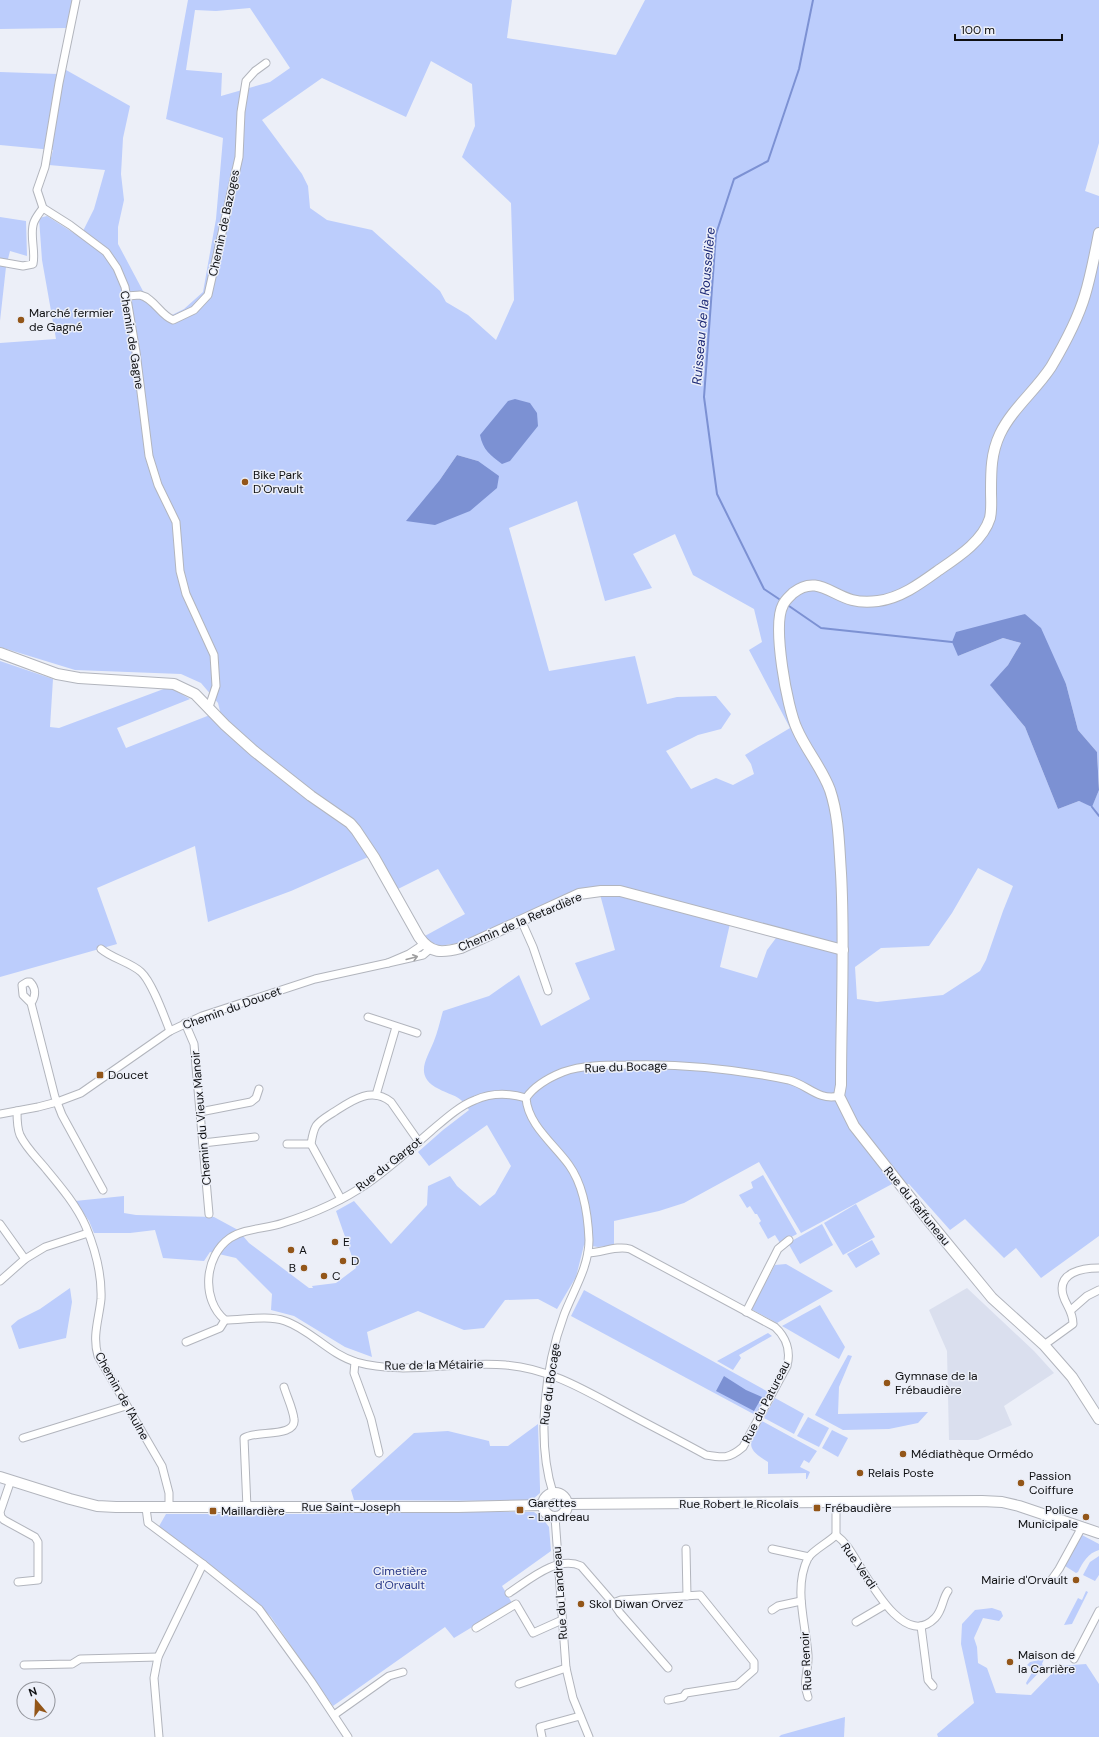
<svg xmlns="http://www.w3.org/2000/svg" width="1099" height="1737" font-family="'DM Sans',sans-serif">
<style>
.built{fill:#dadfee}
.green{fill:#bccdfc;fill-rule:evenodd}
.water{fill:#7c91d3}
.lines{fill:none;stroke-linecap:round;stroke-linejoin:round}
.stream{stroke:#7c91d3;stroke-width:2}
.street-casing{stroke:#b2b5bd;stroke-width:9}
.secondary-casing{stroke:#b2b5bd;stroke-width:12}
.street{stroke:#fff;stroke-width:7}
.secondary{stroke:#fff;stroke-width:10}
.oneway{stroke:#9f9fa0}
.poi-dot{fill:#935619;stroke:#eceff8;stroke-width:1.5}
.labels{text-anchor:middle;stroke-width:3;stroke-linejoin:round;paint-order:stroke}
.street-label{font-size:12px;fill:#0e0f11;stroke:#eceff8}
.poi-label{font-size:12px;fill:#0e0f11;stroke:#eceff8;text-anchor:start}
.park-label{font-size:12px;fill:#293988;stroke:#eceff8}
.water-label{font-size:13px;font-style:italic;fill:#1d2a77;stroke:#eceff8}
</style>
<rect width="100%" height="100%" fill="#eceff8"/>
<!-- built -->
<polygon class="built" points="967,1288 1034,1351 1054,1373 1004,1406 1012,1425 978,1440 949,1440 947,1351 929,1310"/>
<!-- green -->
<g class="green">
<polygon points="0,0 72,0 67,28 0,29"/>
<path d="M188 0H512L507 38 616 55 645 0H1099V143L1085 191 1099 196V784L1097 752 1078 730 1066 684 1025 614 958 656 1003 638 1021 643 1008 665 991 686 1025 727 1058 809 1079 801 1092 806 1099 790V1236L1041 1278 1016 1248 1004 1258 965 1219 950 1230 909 1184H892L801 1233 759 1162 684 1203 659 1211 614 1221V1245L598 1247 584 1245 576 1277 557 1309 538 1299 505 1300 484 1328 464 1330 418 1311 367 1332 372 1357 345 1347 294 1316 271 1310 272 1294 236 1258 210 1252 204 1261 163 1258 155 1230 130 1233H94L89 1221 75 1201 124 1196V1213L136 1215 214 1217 238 1230 249 1243 309 1288H313L312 1286 336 1283 356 1268 336 1211 354 1201 391 1244 427 1205 428 1186 450 1176 457 1186 480 1206 495 1194 511 1166 487 1125 429 1166 418 1152 443 1130 469 1110C459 1094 454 1097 439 1089 413 1076 427 1059 434 1041 438 1031 440 1021 443 1011L489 996 519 975 541 1026 590 999 575 963 615 950 598 887 460 943 438 946 423 937 465 914 438 869 396 890 375 854 291 891 208 922 195 846 97 888 117 944 0 977V661L53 679 50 727 59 728 169 687 190 699 117 728 126 748 220 711 218 703 201 683 181 674 75 670 0 647V343L56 339 42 260 39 218 47 216 80 237 94 209 105 170 49 165 53 150 0 145V72L58 74 59 66 130 106 123 138 121 174 124 200 118 227V244L143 291 170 316 184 309 203 292 216 219 223 138 166 119ZM250 8 290 68 270 82 221 96 222 73 186 70 195 10 216 11ZM431 61 472 84 475 126 462 157 511 203 514 300 496 340 468 315 446 302 440 291 372 230 327 220 310 208 308 186 302 174 262 120 322 78 406 117ZM457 455 478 461 439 481ZM577 501 605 601 652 588 633 554 675 534 693 575 754 609 762 642 749 650 790 728 745 755 751 764 754 774 733 785 716 778 691 789 666 751 698 735 721 729 731 714 716 696 677 697 647 704 635 656 549 671 509 528ZM978 868 1013 886 1003 911 986 960 980 971 943 995 877 1002 857 999 855 967 881 948 929 946 952 913ZM732 915 777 928 776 938 767 950 757 978 720 967Z"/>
<polygon points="0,217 26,221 27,256 10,251 6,267 0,321"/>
<polygon points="763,1175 797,1234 780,1243 775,1235 768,1239 759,1223 761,1221 757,1214 755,1214 750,1206 747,1208 739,1195 753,1188 751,1182"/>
<polygon points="856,1204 875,1237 843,1255 824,1223"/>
<polygon points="822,1224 833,1245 800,1264 788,1243"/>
<polygon points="872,1240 880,1254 856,1268 847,1254"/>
<polygon points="786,1264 833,1291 777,1323 751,1309 775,1265"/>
<polygon points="70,1288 72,1302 66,1338 19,1349 11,1326 18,1320 40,1309"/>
<polygon points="584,1290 772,1394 759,1417 571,1316"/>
<polygon points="820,1305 845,1347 839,1359 782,1326"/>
<polygon points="768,1333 772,1336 739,1355 741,1358 733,1370 717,1361"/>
<polygon points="848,1355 852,1356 839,1387 838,1414 928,1412 918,1423 889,1429 843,1430 815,1415"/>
<polygon points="775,1398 804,1414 794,1434 764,1418"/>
<polygon points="808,1417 829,1428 819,1447 797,1436"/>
<path d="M762 1421 817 1451 809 1463 804 1460 800 1467 810 1472 807 1479H806V1473L768 1474V1462C743 1447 750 1443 762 1421Z"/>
<polygon points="538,1424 540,1488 540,1493 531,1501 354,1500 351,1490 414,1433 448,1431 489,1441 490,1446 508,1446"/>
<polygon points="832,1430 848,1438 838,1457 822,1448"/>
<path d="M376 1512H534L543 1519 549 1527 551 1551 502 1586 512 1603 454 1638 445 1627 333 1706 271 1617C238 1582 197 1556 158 1528L166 1514H313Z"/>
<path d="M1082 1535 1099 1544V1550C1088 1553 1083 1562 1078 1572L1076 1573 1065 1566Z"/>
<polygon points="1099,1556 1099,1575 1095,1581 1083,1575 1090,1562"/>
<polygon points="1086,1591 1088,1592 1072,1624 1064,1625 1078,1598 1082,1600"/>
<polygon points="992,1608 1001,1611 1003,1616 999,1621 983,1618 974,1638 977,1647 978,1663 987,1668 996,1693 1031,1695 1059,1666 1086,1664 1099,1684 1099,1737 938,1737 937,1734 974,1703 961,1644 962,1624 975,1610"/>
<polygon points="1043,1659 1044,1659 1042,1664 1044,1667 1027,1685 1026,1683 1034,1669 1027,1665 1030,1662"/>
<polygon points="845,1717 844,1737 779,1737 781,1735"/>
</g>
<!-- water -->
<g class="water">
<path d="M515 399 530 403 537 413 538 426 510 461 502 464C490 455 483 450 480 435L508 401Z"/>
<polygon points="457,455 478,461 499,476 497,488 470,511 435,525 406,521 439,481"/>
<polygon points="1025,614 1041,628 1066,684 1078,730 1097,752 1099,790 1092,807 1079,801 1058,809 1025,727 990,685 1008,665 1021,643 1003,638 958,656 952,642 956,632"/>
<polygon points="724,1376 746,1390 762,1397 754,1411 716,1391"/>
</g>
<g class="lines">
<!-- stream -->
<g class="stream">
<polyline points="779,599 764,589 717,494 704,397 716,234 734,179 768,161 799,69 813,0"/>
<polyline points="789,606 821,628 952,642"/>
<polyline points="1092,807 1099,816"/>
</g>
<defs>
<g id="street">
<polyline points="76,0 59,83 45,167 37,190 43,208 70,225 106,252 117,268 125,287 136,352 149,456 158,485 176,522 180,571 186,594 214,655 216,686 209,707"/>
<path d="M0 262 23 266 33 264C36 251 29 234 34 222 36 217 40 212 43 208"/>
<path d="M127 296C131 296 136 295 140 295 154 298 160 315 173 320L194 310 208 295 239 157 241 112 246 81 255 71 266 63"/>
<polyline points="521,920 533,947 548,991"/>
<polyline points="424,944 409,954 388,963 423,955 430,949"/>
<path d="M101 949C113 959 130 962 141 972 152 982 164 1016 170 1031"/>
<path d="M31 1003C36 996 36 988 30 982H27L22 985 23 995 31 1003 55 1097 62 1115 103 1190"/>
<polyline points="368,1017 417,1033"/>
<polyline points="185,1023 194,1044 209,1214"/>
<polyline points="376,1095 396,1027"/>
<path d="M526 1098C509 1093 491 1093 475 1100 459 1106 444 1120 431 1131 410 1149 390 1168 368 1183 342 1201 312 1214 283 1223 266 1229 245 1228 230 1238 204 1256 201 1300 225 1320 244 1320 267 1315 285 1321 311 1330 329 1354 356 1362 405 1376 457 1360 506 1365 547 1368 583 1389 618 1408 647 1424 677 1439 706 1455 723 1458 729 1459 743 1447L787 1366C791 1351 786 1337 775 1327L630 1249C616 1245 602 1253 588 1253"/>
<path d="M17 1111C17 1119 17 1128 20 1135 26 1148 38 1159 46 1169 61 1187 77 1206 86 1227 95 1249 102 1276 101 1299 99 1319 92 1336 98 1356L162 1466 169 1493V1508"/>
<polyline points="200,1112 251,1102 256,1098 259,1089"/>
<polyline points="0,1114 38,1107 57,1102 81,1093 170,1031 202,1016 315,979 388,963"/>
<polyline points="203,1143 255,1137"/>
<polyline points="287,1144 311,1144"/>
<path d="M341 1199 311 1144C312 1138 313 1131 316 1126 320 1120 328 1116 334 1112 351 1101 371 1086 391 1102L419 1142"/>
<polyline points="0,1224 25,1259"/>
<polyline points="0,1281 25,1259 45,1247 88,1233"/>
<polyline points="1071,1310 1087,1296 1099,1290"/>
<polyline points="746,1312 778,1249 789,1240"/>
<polyline points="186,1342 220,1328 225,1320"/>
<path d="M1044 1345 1073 1324C1073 1311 1066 1306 1063 1295 1057 1272 1083 1268 1099 1268"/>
<polyline points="355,1362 354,1373 371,1419 379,1453"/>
<polyline points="23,1438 126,1406"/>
<polyline points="11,1480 0,1512 1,1517 4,1520 35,1537 38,1542 38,1580 18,1582"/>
<path d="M553 1493C536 1440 545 1366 564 1315 573 1291 589 1267 589 1240 588 1215 584 1186 569 1165 554 1144 528 1125 526 1098 535 1085 548 1078 563 1072 582 1065 605 1065 626 1065 681 1063 735 1069 789 1080 808 1085 818 1101 839 1096"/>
<path d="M836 1503V1535C840 1538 844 1542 847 1546 862 1565 901 1653 935 1618 943 1610 942 1599 948 1591"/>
<polyline points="146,1508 148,1523 203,1564 259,1609 311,1681 348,1737"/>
<path d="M247 1508 244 1438C255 1430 297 1438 294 1419 293 1409 287 1397 284 1387"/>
<polyline points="555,1517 566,1668 573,1698 589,1737"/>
<polyline points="686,1549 687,1596"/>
<polyline points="772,1549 809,1557"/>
<polyline points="1052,1579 1059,1569 1082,1527"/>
<path d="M509 1593C529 1580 557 1555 581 1566L613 1603 620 1613 668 1668"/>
<polyline points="613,1603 621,1600 700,1595 754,1662 754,1670 737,1685 686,1693 683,1697 668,1700"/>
<polyline points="772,1610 778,1606 801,1601"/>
<polyline points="856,1622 885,1605"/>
<polyline points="921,1626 928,1680 933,1686"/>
<polyline points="476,1628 516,1604 533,1633 562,1620"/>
<polyline points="1074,1659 1099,1611"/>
<polyline points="24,1665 72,1664 80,1659 158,1657"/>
<polyline points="519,1684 566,1668"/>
<path d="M808 1697C802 1682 809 1670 808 1655 806 1624 793 1588 808 1558 812 1551 829 1542 836 1535"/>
<polyline points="334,1715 389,1676 403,1672"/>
<polyline points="159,1737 154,1678 158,1657 203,1564"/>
<polyline points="542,1737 540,1727 580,1716"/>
</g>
<g id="secondary">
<path d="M1099 233C1095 254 1091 275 1085 295 1078 319 1064 345 1051 367 1036 390 1012 409 1000 434 991 453 991 471 991 491 991 500 992 509 990 518 983 541 958 557 939 570 921 583 901 598 878 601 870 602 860 602 852 600 830 594 816 575 793 593 790 596 785 600 783 605 772 625 787 708 797 729 806 750 822 768 830 790 839 817 839 845 841 873 845 944 841 1015 841 1085L839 1096 854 1126 928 1220 992 1298 1044 1345 1072 1377 1099 1419"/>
<path d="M0 653 57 674 79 678 174 684 195 694 225 725 254 751 311 796 350 823 356 830 374 857 419 937C431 954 442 953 461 948L579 894 601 891H620L843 950"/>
<polyline points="0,1477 70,1499 97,1506 116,1507 458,1507 543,1505"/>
<circle cx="555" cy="1505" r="12"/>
<polyline points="566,1504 982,1501 1002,1502 1019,1506 1099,1533"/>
</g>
</defs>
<!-- street casing -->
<use href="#street" class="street-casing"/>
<!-- secondary casing -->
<use href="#secondary" class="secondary-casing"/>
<!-- street -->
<use href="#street" class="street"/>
<!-- secondary -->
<use href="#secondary" class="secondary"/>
</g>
<!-- one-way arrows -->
<defs><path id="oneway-shaft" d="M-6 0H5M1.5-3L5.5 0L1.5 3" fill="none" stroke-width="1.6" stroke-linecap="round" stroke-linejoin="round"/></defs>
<use class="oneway" href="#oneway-shaft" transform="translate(412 958) rotate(-15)"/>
<!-- markers -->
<g class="poi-dot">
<circle cx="21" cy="320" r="4"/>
<circle cx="245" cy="482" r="4"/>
<rect x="96" y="1071" width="8" height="8" rx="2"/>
<circle cx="335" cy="1242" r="4"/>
<circle cx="291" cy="1250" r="4"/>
<circle cx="343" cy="1261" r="4"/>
<circle cx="304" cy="1268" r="4"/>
<circle cx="324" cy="1276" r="4"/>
<circle cx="887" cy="1383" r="4"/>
<circle cx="903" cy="1454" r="4"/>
<circle cx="860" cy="1473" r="4"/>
<circle cx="1021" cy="1483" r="4"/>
<rect x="813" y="1504" width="8" height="8" rx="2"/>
<rect x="516" y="1506" width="8" height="8" rx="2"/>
<rect x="209" y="1507" width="8" height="8" rx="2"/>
<circle cx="1086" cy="1517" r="4"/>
<circle cx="1076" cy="1580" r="4"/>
<circle cx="581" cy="1604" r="4"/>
<circle cx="1010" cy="1662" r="4"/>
</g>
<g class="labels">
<!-- street labels -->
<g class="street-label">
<text transform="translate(224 223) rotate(-78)" y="4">Chemin de Bazoges</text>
<text transform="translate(132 340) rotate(81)" y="4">Chemin de Gagne</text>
<text transform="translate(520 922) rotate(-23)" y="4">Chemin de la Retardière</text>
<text transform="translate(232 1008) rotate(-20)" y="4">Chemin du Doucet</text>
<text transform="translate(626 1067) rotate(-2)" y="4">Rue du Bocage</text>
<text transform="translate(201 1118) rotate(-95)" y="4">Chemin du Vieux Manoir</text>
<text transform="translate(389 1164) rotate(-38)" y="4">Rue du Gargot</text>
<text transform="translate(917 1206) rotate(51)" y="4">Rue du Raffuneau</text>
<text transform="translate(434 1365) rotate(-1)" y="4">Rue de la Métairie</text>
<text transform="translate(550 1384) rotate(-82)" y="4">Rue du Bocage</text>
<text transform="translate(122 1396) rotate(61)" y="4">Chemin de l'Aulne</text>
<text transform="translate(766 1402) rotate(-63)" y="4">Rue du Patureau</text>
<text x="739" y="1508">Rue Robert le Ricolais</text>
<text x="351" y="1511">Rue Saint-Joseph</text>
<text transform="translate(859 1566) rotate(55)" y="4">Rue Verdi</text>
<text transform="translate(560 1593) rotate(-94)" y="4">Rue du Landreau</text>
<text transform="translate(806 1661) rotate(-93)" y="4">Rue Renoir</text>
</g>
<!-- poi labels -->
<g class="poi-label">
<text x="29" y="317">Marché fermier<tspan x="29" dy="14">de Gagné</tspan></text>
<text x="253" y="479">Bike Park<tspan x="253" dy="14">D'Orvault</tspan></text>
<text x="108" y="1079">Doucet</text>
<text x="343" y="1246">E</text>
<text x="299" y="1254">A</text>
<text x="351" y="1265">D</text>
<text x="296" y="1272" text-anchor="end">B</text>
<text x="332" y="1280">C</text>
<text x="895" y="1380">Gymnase de la<tspan x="895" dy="14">Frébaudière</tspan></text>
<text x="911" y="1458">Médiathèque Ormédo</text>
<text x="868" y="1477">Relais Poste</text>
<text x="1029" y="1480">Passion<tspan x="1029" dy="14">Coiffure</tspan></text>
<text x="528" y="1507">Garettes<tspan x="528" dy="14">- Landreau</tspan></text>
<text x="825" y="1512">Frébaudière</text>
<text x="1078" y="1514" text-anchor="end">Police<tspan x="1078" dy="14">Municipale</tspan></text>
<text x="221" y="1515">Maillardière</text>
<text x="1068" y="1584" text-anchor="end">Mairie d'Orvault</text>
<text x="589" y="1608">Skol Diwan Orvez</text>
<text x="1018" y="1659">Maison de<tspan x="1018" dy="14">la Carrière</tspan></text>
</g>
<!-- park labels -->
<g class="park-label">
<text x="400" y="1575">Cimetière<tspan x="400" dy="14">d'Orvault</tspan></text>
</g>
<!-- water labels -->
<g class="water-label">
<text transform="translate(703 306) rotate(-85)" y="5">Ruisseau de la Rousselière</text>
</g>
</g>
<!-- north arrow -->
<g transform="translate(36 1701) rotate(341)"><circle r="19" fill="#eceff8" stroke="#93959c"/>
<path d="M0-3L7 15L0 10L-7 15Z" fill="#935619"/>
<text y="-6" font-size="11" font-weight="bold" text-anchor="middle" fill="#0e0f11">N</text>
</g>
<!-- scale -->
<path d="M955 34v6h107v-6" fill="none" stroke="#0e0f11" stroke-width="2"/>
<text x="961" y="34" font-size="12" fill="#0e0f11" stroke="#eceff8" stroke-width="3" paint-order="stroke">100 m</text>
</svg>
